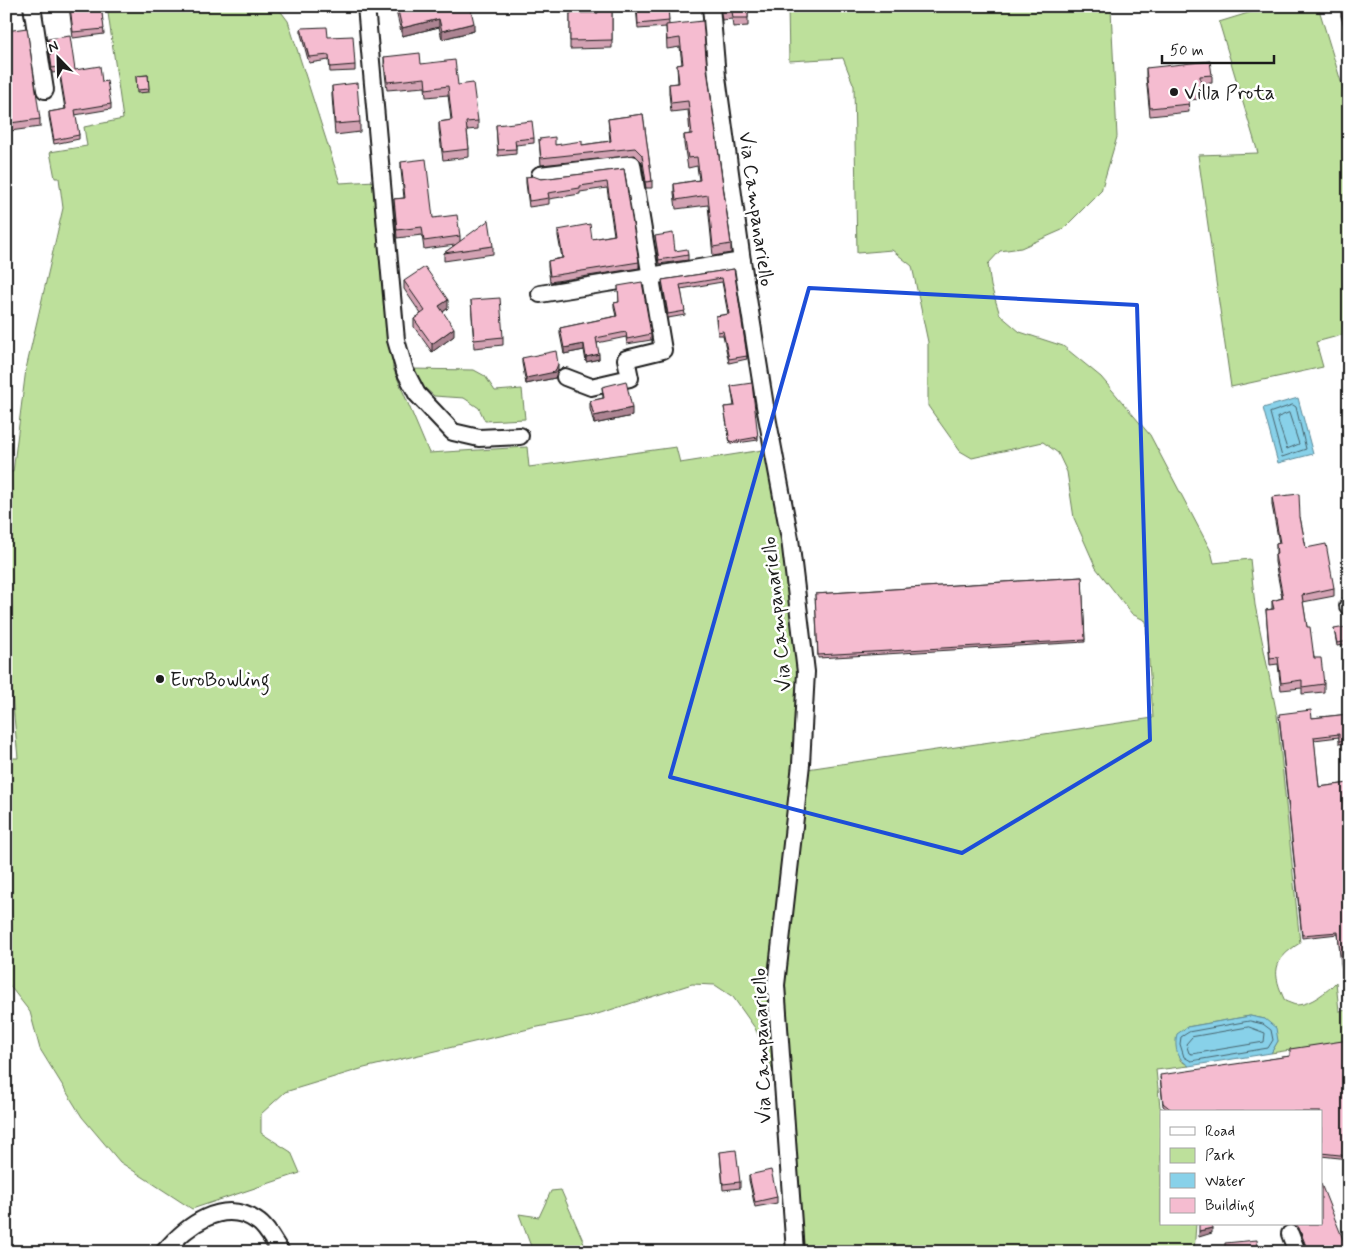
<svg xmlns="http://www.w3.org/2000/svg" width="1355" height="1258" font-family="Mynerve,sans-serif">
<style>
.green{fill:#bde09b;stroke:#6c7e5c}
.water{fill:#88d1e9;stroke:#5d8997}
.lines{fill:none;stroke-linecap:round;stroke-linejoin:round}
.shore{stroke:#47646e;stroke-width:1}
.minor-casing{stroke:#1c1c1c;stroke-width:20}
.minor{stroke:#fff;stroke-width:16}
.wall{fill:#d3a2b3;stroke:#1c1c1c}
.shaded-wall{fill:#ac8492;stroke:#1c1c1c}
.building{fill:#f5bcd0;stroke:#1c1c1c}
.marked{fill:none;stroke:#1d4ed8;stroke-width:4;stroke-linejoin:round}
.poi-dot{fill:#1c1c1c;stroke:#fff;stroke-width:2}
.labels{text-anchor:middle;stroke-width:5;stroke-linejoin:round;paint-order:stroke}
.poi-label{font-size:20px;fill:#1c1c1c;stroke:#fff;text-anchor:start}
.street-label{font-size:20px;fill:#1c1c1c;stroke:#fff}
</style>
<rect width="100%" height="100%" fill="#fff"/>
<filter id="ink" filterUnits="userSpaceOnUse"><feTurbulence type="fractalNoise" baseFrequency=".02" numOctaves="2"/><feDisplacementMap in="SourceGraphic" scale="10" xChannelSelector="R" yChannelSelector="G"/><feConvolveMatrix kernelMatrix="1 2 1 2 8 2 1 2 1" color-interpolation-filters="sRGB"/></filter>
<g filter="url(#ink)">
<!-- green -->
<g class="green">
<polygon points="107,6 274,6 282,13 288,21 340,183 375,181 393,368 429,453 527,447 529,467 676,447 680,463 769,449 781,518 800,669 784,856 766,985 773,1072 755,1028 733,997 715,985 692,984 588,1017 533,1028 364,1068 285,1092 261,1114 261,1133 291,1152 300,1173 192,1209 120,1162 82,1117 40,1049 30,1012 6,981 6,758 18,758 9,664 6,663 6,471 13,472 26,369 63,208 59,178 55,178 50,152 87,146 84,127 123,119"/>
<path d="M788 6H1109L1111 9 1117 137 1101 191 1062 230 1021 248 1000 251 988 264 991 286 1000 315 1020 332 1063 346 1101 377 1150 435 1211 551 1214 563 1250 559 1255 605 1277 715 1300 943C1272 960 1272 973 1285 1001 1288 1002 1294 1005 1297 1005 1310 1005 1328 991 1336 982L1339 1011 1349 1010V1041L1271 1053 1278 1041 1265 1019 1250 1016 1187 1027 1180 1060 1189 1066 1156 1070 1160 1107 1166 1112H1161V1224H1196L1194 1252H800L783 995 786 944 807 769 1153 718 1146 621 1132 614 1096 568 1074 518 1067 472 1058 453 1043 442 972 458 960 451 928 406V342L912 266 892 250 857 253 854 86 843 58 789 61Z"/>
<polygon points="1271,6 1318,6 1349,108 1349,333 1316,342 1323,367 1231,387 1198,155 1258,153 1219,22"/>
<polygon points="410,369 474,370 485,376 495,391 522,389 525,419 485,421 479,408 464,398 434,396 417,381"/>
<polygon points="561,1190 588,1252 533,1252 519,1214 539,1217 551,1191"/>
</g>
<!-- water -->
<g class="water">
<polygon points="1298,398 1313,454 1278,463 1263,408"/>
<path d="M1250 1016 1265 1019 1276 1028 1278 1041 1271 1053 1189 1066C1177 1058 1174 1048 1177 1034L1187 1027Z"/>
</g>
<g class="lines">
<!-- shore -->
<g class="shore">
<polygon points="1293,405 1296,407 1306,449 1282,457 1270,413"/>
<polygon points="1289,413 1299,444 1287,449 1277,418"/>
<polygon points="1250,1021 1263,1024 1271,1030 1273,1040 1268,1048 1191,1061 1184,1057 1180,1044 1181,1037 1189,1032"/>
<polygon points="1249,1027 1265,1033 1264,1042 1192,1054 1189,1053 1186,1044 1192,1037"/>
</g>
<defs>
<g id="minor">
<polyline points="32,6 45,90"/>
<polyline points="366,6 396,340 405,371 417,394 453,432 479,438 520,436"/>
<polyline points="711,6 717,77 742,261 765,406 790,539 806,672 801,764 776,985 795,1252"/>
<polyline points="540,175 632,164 663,350 626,359 630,378 591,387 565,377"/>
<polyline points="540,294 742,261"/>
<polyline points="1348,606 1349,606"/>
<polyline points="1290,1234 1297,1252"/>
<path d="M164 1252C186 1226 223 1197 257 1221 267 1227 274 1243 281 1252"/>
</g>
</defs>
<!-- minor casing -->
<use href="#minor" class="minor-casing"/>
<!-- minor -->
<use href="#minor" class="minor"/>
</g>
<!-- wall -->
<g class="wall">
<polygon points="69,6 101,6 104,34 73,38"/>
<polygon points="396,6 470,6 474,31 442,39 439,27 402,36 396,11"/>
<polygon points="636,6 668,6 669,25 707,69 731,244 731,253 713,256 708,205 676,209 674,193 674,184 699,180 697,166 688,168 684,144 684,135 690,134 688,110 671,112 669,93 669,84 678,83 677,65 682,64 680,47 667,49 666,27 638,29"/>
<polygon points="720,6 748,6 748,26 733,27 732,19 722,20"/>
<polygon points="1343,6 1349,6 1349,45 1341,16 1341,12 1345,11"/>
<polygon points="612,7 612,48 570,49 570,13 598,13"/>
<polygon points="301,28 328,37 355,65 355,71 330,72 329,60 309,63 301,34"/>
<polygon points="6,31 40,119 40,127 10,131 6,102"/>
<polygon points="48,39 75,70 102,82 111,104 111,109 75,115 79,135 79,139 54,144 49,117 49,112 65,109 59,72 52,73 48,44"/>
<polygon points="384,57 421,64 458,85 478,121 478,129 467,130 469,149 469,157 443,160 439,130 439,122 451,120 448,95 426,97 425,87 387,90 384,65"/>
<polygon points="1146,68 1212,75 1212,83 1200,84 1201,99 1188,100 1189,112 1150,116 1146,76"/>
<polygon points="148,75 149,92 137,93 136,76"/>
<polygon points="332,86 360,122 360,132 335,135 332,96"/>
<polygon points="643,114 652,181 652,188 646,188 642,162 635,155 541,165 539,139 555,145 582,145 610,141 608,119"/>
<polygon points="496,125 534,138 534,143 516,145 516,154 498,156"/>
<polygon points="401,162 433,218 460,236 460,241 493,246 493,254 444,261 444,253 455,245 424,249 422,235 397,238 394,199 404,198 401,170"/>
<polygon points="624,169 639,262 639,268 550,282 548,267 548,261 562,258 558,236 558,230 592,239 614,235 607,188 580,192 580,194 549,199 549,204 529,207 526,183 526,177 541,179"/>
<polygon points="655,236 675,251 688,255 688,260 659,264"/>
<polygon points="734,269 747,359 729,363 723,335 718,335 716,320 716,316 728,314 722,282 681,289 685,315 668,318 662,280"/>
<polygon points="404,281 448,308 443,312 454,336 432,352 414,327 414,319 421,314 404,289"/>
<polygon points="618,286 651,334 651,340 627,344 626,337 597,343 599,359 586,362 584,350 564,354 560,334 560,328 616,316 614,308 614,303 619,302"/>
<polygon points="471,300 503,337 503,345 474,348"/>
<polygon points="522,358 558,370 555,378 526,384 522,363"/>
<polygon points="1349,383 1349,404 1346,394 1346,384"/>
<polygon points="731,386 758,437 758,440 730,444 724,407 734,406"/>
<polygon points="602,387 632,416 594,424 590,409 590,401 603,398"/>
<polygon points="1272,497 1300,517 1306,548 1334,588 1334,596 1303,602 1307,627 1314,658 1324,684 1324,692 1302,694 1302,688 1281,690 1278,664 1270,665 1266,610 1272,609 1272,601 1282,598 1275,562 1275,555 1276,554 1276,544 1279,543 1272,505"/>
<polygon points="1082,577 1085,642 818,658 815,594"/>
<polygon points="1334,629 1349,641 1349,644 1337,646"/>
<polygon points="1349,658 1349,683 1346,684 1344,659"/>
<polygon points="1349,714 1349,743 1339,744 1339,737 1314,740 1319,787 1349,783 1349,1005 1345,1005 1338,934 1302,938 1279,716 1312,718"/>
<polygon points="1349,1040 1349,1159 1321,1156 1321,1112 1170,1112 1163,1106 1160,1077 1290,1056"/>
<polygon points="720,1152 740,1182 740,1188 723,1190"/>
<polygon points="749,1175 777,1197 777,1203 755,1207 749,1180"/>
<polygon points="1294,1224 1321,1224 1306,1248 1299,1230"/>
</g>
<!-- shaded-wall -->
<g class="shaded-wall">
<polygon points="439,19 439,27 402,36 402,28"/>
<polygon points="474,23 474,31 442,39 442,31"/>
<polygon points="448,300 448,308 439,315 439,306"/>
<polygon points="454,328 454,336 432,352 432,344"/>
<polygon points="584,344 584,350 564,354 564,348"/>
<polygon points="599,354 599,359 586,362 586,357"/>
<polygon points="558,364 558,370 555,378 526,384 526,378"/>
<polygon points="632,408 632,416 594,424 594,416"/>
<polygon points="1212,1228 1212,1233 1199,1237 1199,1231"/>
</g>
<!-- building -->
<g class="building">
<polygon points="70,6 101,6 104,29 73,32"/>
<polygon points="397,6 470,6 474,23 442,31 439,19 402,28"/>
<polygon points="637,6 668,6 669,21 638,24"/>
<polygon points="722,6 748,6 748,18 733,18 732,11 722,11"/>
<polygon points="1344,6 1349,6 1349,41 1341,12 1346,11"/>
<polygon points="598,7 612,7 612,40 570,41 570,13 598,13"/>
<polygon points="703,21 707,69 731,244 713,247 708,195 676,200 674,184 700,180 697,157 688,158 684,135 692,134 688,101 671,103 669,84 679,83 677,65 683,64 680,38 667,40 666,25"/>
<polygon points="327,27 328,37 353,36 355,65 330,67 329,55 309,57 301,28"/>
<polygon points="27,28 40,119 10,123 6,94 6,31"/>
<polygon points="70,36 75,70 100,66 102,82 107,81 111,104 75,110 79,135 54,140 49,112 66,109 59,67 52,68 48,39"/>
<polygon points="420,53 421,64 455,60 458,85 473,83 478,121 466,122 469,149 443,152 439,122 452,120 448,86 426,89 425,78 387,82 384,57"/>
<polygon points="1210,61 1212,75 1200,76 1201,91 1188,92 1189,104 1150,108 1146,68"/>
<polygon points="148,75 149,89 137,90 136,76"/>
<polygon points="357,83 360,122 335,124 332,86"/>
<polygon points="643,114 652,181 646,182 642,155 635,148 541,158 539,139 555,137 555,145 582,141 582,145 611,141 608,119"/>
<polygon points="532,121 534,138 515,140 516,149 498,150 496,125"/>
<polygon points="426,159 433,218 457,215 460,236 424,241 422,227 397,230 394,199 405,198 401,162"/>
<polygon points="624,169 639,262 550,276 548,261 563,258 558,230 590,224 592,239 615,235 607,182 580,186 580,188 548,193 549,198 529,201 526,177 533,176 541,179"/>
<polygon points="489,220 493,246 444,253"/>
<polygon points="673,233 675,251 687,249 688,255 659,260 655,236"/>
<polygon points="425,267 448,300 439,306 454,328 432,344 414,319 425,311 404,281"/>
<polygon points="734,269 747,356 729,359 723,331 718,332 716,316 729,314 722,278 680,285 685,311 668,314 662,280"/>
<polygon points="642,282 651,334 627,339 626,332 596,338 599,354 586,357 584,344 564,348 560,328 617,316 614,303 619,302 618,286"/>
<polygon points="500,298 503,337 474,340 471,300"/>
<polygon points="556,351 558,364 555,372 526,378 522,358"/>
<polygon points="626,381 632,408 594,416 590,401 604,398 602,387"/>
<polygon points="752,383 758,437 730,442 724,407 735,406 731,386"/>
<polygon points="1349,383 1349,394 1346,384"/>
<polygon points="1299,494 1300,517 1306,548 1326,544 1334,588 1302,595 1307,627 1310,627 1314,658 1321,658 1324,684 1302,687 1302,680 1281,683 1278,657 1270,658 1266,610 1274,609 1272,601 1283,598 1275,555 1277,554 1276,544 1280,543 1272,497"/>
<polygon points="1082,577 1085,640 818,655 815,594"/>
<polygon points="1346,627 1349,641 1337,643 1334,629"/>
<polygon points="1349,658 1349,678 1346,679 1344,659"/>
<polygon points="1311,710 1312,718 1349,714 1349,740 1339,741 1339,734 1314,737 1319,787 1349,783 1349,1002 1345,1003 1338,932 1302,935 1279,714"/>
<polygon points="1349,1040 1349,1156 1321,1153 1321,1112 1174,1112 1163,1103 1160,1075 1290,1056 1290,1049"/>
<polygon points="736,1150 740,1182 723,1184 720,1152"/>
<polygon points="771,1170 777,1197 755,1202 749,1175"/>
<polygon points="1321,1184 1348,1252 1306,1252 1306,1246 1299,1228 1296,1224 1321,1224"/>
<polygon points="1199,1224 1212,1224 1212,1228 1199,1231"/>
<polygon points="1257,1240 1258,1252 1225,1252 1225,1243"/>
</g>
</g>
<!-- marked area -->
<path class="marked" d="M809 288 1137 305 1150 740 962 853 670 777Z"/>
<!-- markers -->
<g class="poi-dot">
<circle cx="1174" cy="92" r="5"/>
<circle cx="160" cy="679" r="5"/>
</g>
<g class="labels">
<!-- poi labels -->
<g class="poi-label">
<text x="1184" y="99">Villa Prota</text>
<text x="170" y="686">EuroBowling</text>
</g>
<!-- street labels -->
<g class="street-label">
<text transform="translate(757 209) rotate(82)" y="7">Via Campanariello</text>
<text transform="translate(776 614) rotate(-96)" y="7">Via Campanariello</text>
<text transform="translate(761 1046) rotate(-92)" y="7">Via Campanariello</text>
</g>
</g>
<!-- margin -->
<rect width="1355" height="1258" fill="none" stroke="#fff" stroke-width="25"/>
<rect x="12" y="12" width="1330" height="1233" fill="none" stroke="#1c1c1c" stroke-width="2" filter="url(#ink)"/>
<!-- legend -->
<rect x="1160" y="1110" width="162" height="115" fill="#ffffff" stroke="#a4a4a4"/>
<rect x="1170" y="1127" width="25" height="8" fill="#ffffff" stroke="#a4a4a4"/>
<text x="1205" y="1136" font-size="15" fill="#1c1c1c">Road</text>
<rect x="1170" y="1148" width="25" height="15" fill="#bde09b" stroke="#a4a4a4"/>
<text x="1205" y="1160" font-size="15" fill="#1c1c1c">Park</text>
<rect x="1170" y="1173" width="25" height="15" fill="#88d1e9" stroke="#a4a4a4"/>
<text x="1205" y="1186" font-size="15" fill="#1c1c1c">Water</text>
<rect x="1170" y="1198" width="25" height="15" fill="#f5bcd0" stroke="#a4a4a4"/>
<text x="1205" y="1210" font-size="15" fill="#1c1c1c">Building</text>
<!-- north arrow -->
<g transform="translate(58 58) rotate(337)" stroke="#ffffff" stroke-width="4" paint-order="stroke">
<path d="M0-4L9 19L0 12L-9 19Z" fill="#1c1c1c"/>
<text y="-8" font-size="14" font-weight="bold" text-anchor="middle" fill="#1c1c1c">N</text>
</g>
<!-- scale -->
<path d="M1162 55v8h112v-8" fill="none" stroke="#1c1c1c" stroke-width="2.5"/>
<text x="1170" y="55" font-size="15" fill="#1c1c1c" stroke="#ffffff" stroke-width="4" paint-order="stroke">50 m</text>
</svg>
